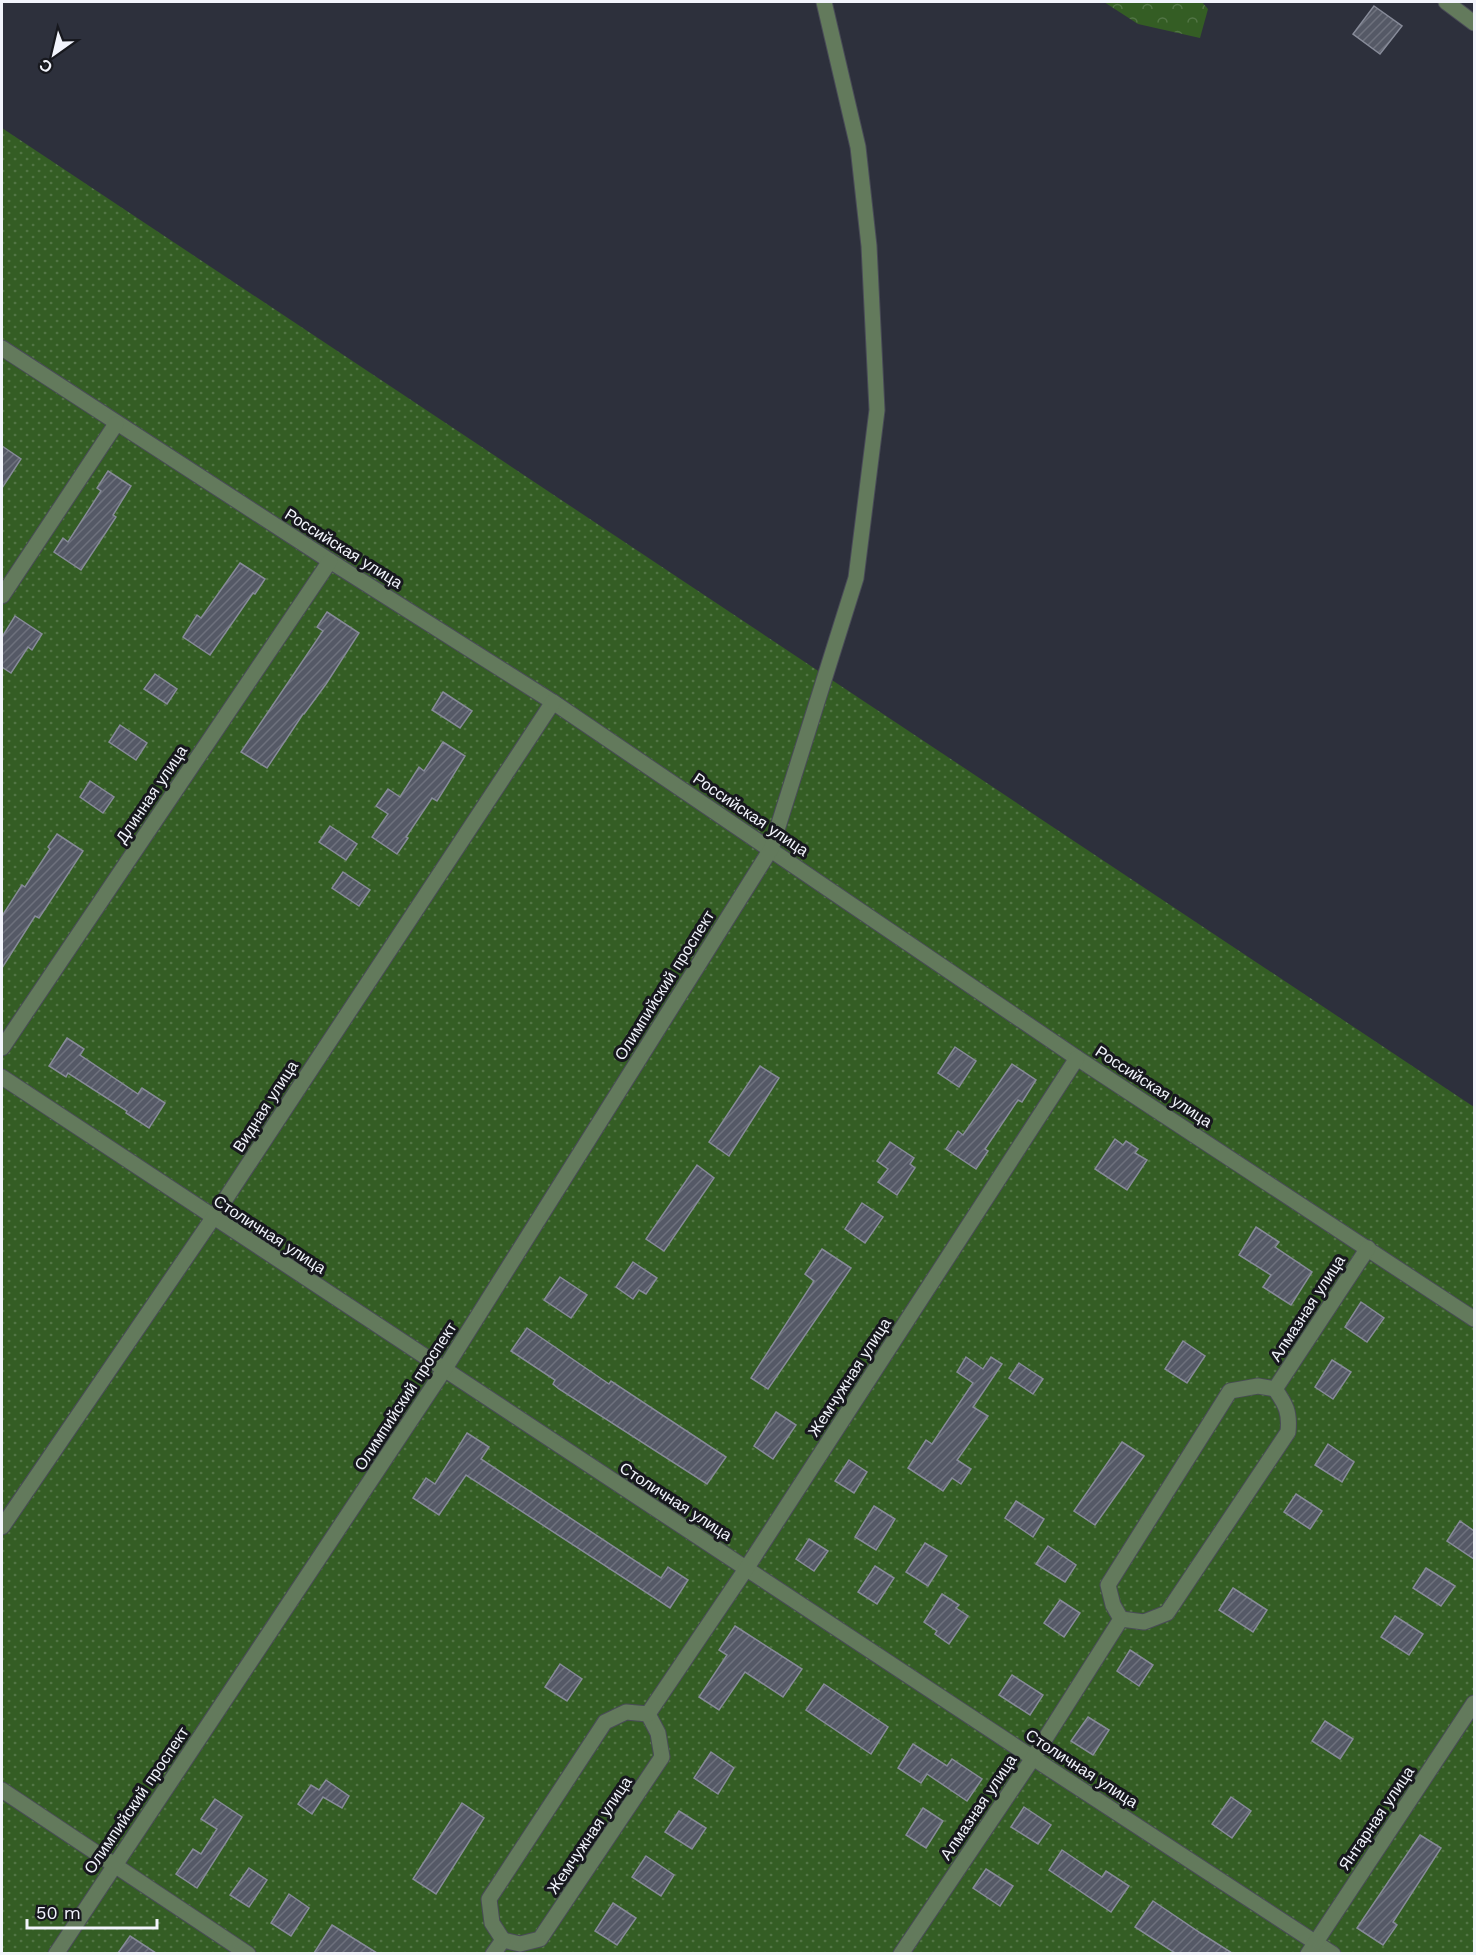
<svg xmlns="http://www.w3.org/2000/svg" width="1476" height="1955" font-family="'Work Sans',sans-serif">
<style>
.grass{fill:url(#grass-dots)}
.forest{fill:url(#forest-crowns)}
.building{fill:url(#building-hatch);stroke:#878b99;stroke-width:1.5}
.lines{fill:none;stroke-linecap:round;stroke-linejoin:round}
.minor-casing{stroke:#494b57;stroke-width:17}
.minor{stroke:#637a5c;stroke-width:15}
.labels{text-anchor:middle;stroke-width:6;stroke-linejoin:round;paint-order:stroke}
.street-label{font-size:16px;fill:#f2f4fc;stroke:#17181e}
</style>
<defs>
<pattern id="grass-dots" width="8" height="8" patternUnits="userSpaceOnUse" patternTransform="scale(1.5)"><rect width="8" height="8" fill="#345d24"/><path d="M2 2h.1M6 6h.1" fill="none" stroke="#527545" stroke-width="1.8" stroke-linecap="round"/></pattern>
<pattern id="forest-crowns" width="20" height="18" patternUnits="userSpaceOnUse" patternTransform="scale(1.5)"><rect width="20" height="18" fill="#345d24"/><path d="M2 6a3 3 0 1 1 6 0M12 15a3 3 0 1 1 6 0" fill="none" stroke="#527545"/></pattern>
<pattern id="building-hatch" width="6" height="6" patternUnits="userSpaceOnUse" patternTransform="scale(1.5)"><rect width="6" height="6" fill="#555966"/><path d="M-1 1l2-2M0 6l6-6M5 7l2-2" fill="none" stroke="#6e717d"/></pattern>
</defs>
<rect width="100%" height="100%" fill="#2d303c"/>
<!-- grass -->
<polygon class="grass" points="2,128 1474,1107 1474,1953 2,1953"/>
<!-- forest -->
<polygon class="forest" points="1104,2 1202,2 1208,9 1200,38 1138,24"/>
<!-- building -->
<g class="building">
<polygon points="1374,6 1402,26 1380,54 1353,34"/>
<polygon points="2,446 21,459 2,488"/>
<polygon points="108,471 131,486 113,515 116,517 81,570 54,552 63,538 68,542 101,491 97,488"/>
<polygon points="240,563 265,579 255,594 253,593 210,655 183,637 197,615 201,618"/>
<polygon points="327,612 359,633 326,684 304,714 303,714 267,768 241,752 323,631 317,627"/>
<polygon points="15,616 42,634 32,650 28,647 11,673 2,667 2,637"/>
<polygon points="155,674 177,689 167,704 144,689"/>
<polygon points="443,692 472,711 460,728 432,710"/>
<polygon points="120,725 147,743 136,760 109,742"/>
<polygon points="443,742 465,756 437,801 432,798 406,837 408,838 397,854 372,837 388,814 376,806 388,789 400,797 419,767 424,771"/>
<polygon points="90,781 114,797 103,813 80,797"/>
<polygon points="330,826 357,844 346,860 319,842"/>
<polygon points="57,834 83,851 39,918 35,916 2,968 2,916 22,885 25,887 50,849 48,847"/>
<polygon points="343,872 370,890 359,906 332,888"/>
<polygon points="67,1038 84,1049 80,1055 138,1094 142,1088 165,1103 149,1128 126,1113 127,1111 68,1073 66,1077 49,1066"/>
<polygon points="955,1047 976,1061 959,1087 938,1073"/>
<polygon points="1012,1064 1036,1080 1022,1102 1018,1100 985,1149 988,1151 976,1169 946,1149 958,1131 963,1135"/>
<polygon points="760,1066 779,1078 729,1156 709,1142"/>
<polygon points="1115,1139 1123,1145 1126,1141 1138,1149 1135,1153 1147,1160 1127,1190 1095,1169"/>
<polygon points="890,1142 914,1158 910,1164 915,1168 897,1195 878,1182 888,1169 877,1161"/>
<polygon points="697,1165 714,1178 664,1251 646,1239"/>
<polygon points="862,1203 883,1217 865,1243 845,1229"/>
<polygon points="1256,1227 1279,1242 1275,1247 1312,1272 1291,1305 1263,1287 1271,1275 1239,1255"/>
<polygon points="822,1249 851,1268 768,1389 751,1378 814,1281 805,1274"/>
<polygon points="633,1262 657,1278 646,1294 639,1290 633,1299 616,1287"/>
<polygon points="560,1277 587,1295 571,1318 544,1300"/>
<polygon points="1361,1302 1384,1318 1367,1342 1345,1327"/>
<polygon points="527,1328 609,1384 611,1381 726,1457 707,1484 559,1389 553,1384 555,1380 511,1351"/>
<polygon points="1183,1341 1205,1356 1187,1383 1165,1369"/>
<polygon points="966,1357 983,1369 991,1357 1002,1364 973,1407 988,1416 957,1460 971,1469 961,1484 952,1478 943,1491 908,1468 926,1440 932,1444 973,1383 957,1372"/>
<polygon points="1332,1360 1351,1372 1333,1399 1315,1387"/>
<polygon points="1019,1363 1043,1379 1033,1394 1009,1378"/>
<polygon points="776,1412 796,1425 773,1459 754,1446"/>
<polygon points="467,1433 489,1447 481,1459 661,1578 668,1567 688,1580 670,1608 466,1475 439,1515 413,1498 426,1478 435,1484"/>
<polygon points="1122,1442 1144,1456 1095,1525 1074,1511"/>
<polygon points="1328,1444 1354,1462 1342,1482 1315,1465"/>
<polygon points="849,1460 867,1472 854,1493 835,1481"/>
<polygon points="1296,1494 1322,1511 1310,1529 1284,1512"/>
<polygon points="1016,1501 1044,1519 1033,1537 1005,1518"/>
<polygon points="874,1506 895,1519 876,1550 855,1537"/>
<polygon points="1460,1521 1474,1531 1474,1559 1447,1541"/>
<polygon points="809,1539 828,1551 814,1571 796,1559"/>
<polygon points="925,1543 947,1556 928,1586 906,1572"/>
<polygon points="1048,1546 1076,1565 1065,1582 1036,1564"/>
<polygon points="875,1566 894,1578 877,1604 858,1592"/>
<polygon points="1426,1568 1455,1586 1441,1606 1413,1588"/>
<polygon points="1233,1588 1267,1610 1253,1632 1219,1610"/>
<polygon points="942,1594 959,1605 956,1608 968,1616 949,1644 935,1634 937,1631 924,1622"/>
<polygon points="1060,1600 1080,1613 1064,1637 1044,1623"/>
<polygon points="1395,1616 1423,1634 1409,1655 1381,1637"/>
<polygon points="735,1626 802,1669 783,1697 745,1672 719,1710 699,1697 727,1655 719,1650"/>
<polygon points="1130,1650 1153,1665 1139,1686 1117,1671"/>
<polygon points="560,1664 582,1679 567,1701 545,1687"/>
<polygon points="1012,1675 1043,1695 1030,1715 999,1695"/>
<polygon points="824,1684 888,1727 871,1754 806,1710"/>
<polygon points="1088,1717 1109,1730 1093,1755 1071,1741"/>
<polygon points="1325,1721 1353,1739 1340,1759 1312,1741"/>
<polygon points="913,1744 947,1766 952,1759 982,1779 967,1801 927,1774 921,1783 898,1768"/>
<polygon points="711,1752 734,1768 718,1794 694,1778"/>
<polygon points="326,1780 349,1796 342,1808 323,1797 312,1814 298,1804 311,1785 319,1790"/>
<polygon points="1231,1797 1251,1811 1232,1838 1212,1824"/>
<polygon points="215,1799 242,1817 197,1888 176,1874 193,1849 201,1854 217,1829 201,1819"/>
<polygon points="462,1803 484,1818 436,1894 413,1879"/>
<polygon points="1024,1807 1051,1825 1038,1844 1011,1827"/>
<polygon points="923,1808 943,1821 926,1848 906,1835"/>
<polygon points="679,1811 706,1828 692,1849 665,1832"/>
<polygon points="1420,1835 1441,1848 1393,1922 1397,1925 1383,1945 1357,1928"/>
<polygon points="1062,1850 1102,1877 1106,1871 1129,1886 1111,1912 1049,1870"/>
<polygon points="646,1856 674,1875 661,1896 632,1877"/>
<polygon points="249,1868 267,1880 249,1907 230,1895"/>
<polygon points="986,1869 1013,1886 1000,1906 973,1888"/>
<polygon points="289,1894 309,1908 291,1936 271,1923"/>
<polygon points="1153,1901 1202,1934 1232,1953 1175,1953 1135,1927"/>
<polygon points="613,1903 636,1918 617,1945 595,1931"/>
<polygon points="332,1925 377,1953 314,1953"/>
<polygon points="130,1936 156,1953 118,1953"/>
</g>
<g class="lines">
<defs>
<g id="minor">
<polyline points="1446,2 1474,23"/>
<polyline points="2,348 330,561 553,702 1077,1058 1474,1319"/>
<polyline points="2,596 116,424"/>
<polyline points="2,1048 330,561"/>
<polyline points="2,1077 1033,1758 1333,1954"/>
<polyline points="2,1527 213,1218 553,702"/>
<path d="M1121 1619 1144 1622 1167 1613 1288 1432C1290 1412 1286 1405 1275 1389"/>
<polyline points="2,1790 248,1954"/>
<polyline points="503,1940 520,1944 540,1939 662,1757 658,1733 648,1714"/>
<polyline points="56,1954 444,1370 771,849 856,578 877,410 869,246 858,147 824,2"/>
<polyline points="493,1954 503,1940 492,1923 489,1899 605,1722 626,1712 648,1714 746,1569 1077,1058"/>
<polyline points="901,1954 1033,1758 1121,1619 1113,1605 1108,1585 1230,1391 1258,1386 1275,1389 1368,1248"/>
<polyline points="1308,1954 1474,1703"/>
</g>
</defs>
<!-- minor casing -->
<use href="#minor" class="minor-casing"/>
<!-- minor -->
<use href="#minor" class="minor"/>
</g>
<g class="labels">
<!-- street labels -->
<g class="street-label">
<text transform="translate(344 548) rotate(32)" y="6">Российская улица</text>
<text transform="translate(151 794) rotate(-56)" y="6">Длинная улица</text>
<text transform="translate(751 814) rotate(34)" y="6">Российская улица</text>
<text transform="translate(664 985) rotate(-58)" y="6">Олимпийский проспект</text>
<text transform="translate(1154 1086) rotate(33)" y="6">Российская улица</text>
<text transform="translate(265 1106) rotate(-57)" y="6">Видная улица</text>
<text transform="translate(270 1234) rotate(33)" y="6">Столичная улица</text>
<text transform="translate(1307 1308) rotate(-57)" y="6">Алмазная улица</text>
<text transform="translate(849 1377) rotate(-57)" y="6">Жемчужная улица</text>
<text transform="translate(405 1396) rotate(-57)" y="6">Олимпийский проспект</text>
<text transform="translate(676 1501) rotate(33)" y="6">Столичная улица</text>
<text transform="translate(1082 1768) rotate(33)" y="6">Столичная улица</text>
<text transform="translate(136 1800) rotate(-56)" y="6">Олимпийский проспект</text>
<text transform="translate(978 1807) rotate(-56)" y="6">Алмазная улица</text>
<text transform="translate(1376 1818) rotate(-56)" y="6">Янтарная улица</text>
<text transform="translate(589 1835) rotate(-56)" y="6">Жемчужная улица</text>
</g>
</g>
<!-- border -->
<rect width="1476" height="1955" fill="none" stroke="#f2f4fc" stroke-width="6"/>
<!-- north arrow -->
<g transform="translate(54 54) rotate(214)" stroke="#17181e" stroke-width="4.5" paint-order="stroke">
<path d="M0-4.5L10 22L0 15L-10 22Z" fill="#f2f4fc"/>
<text y="-9" font-size="16" font-weight="bold" text-anchor="middle" fill="#f2f4fc">С</text>
</g>
<!-- scale -->
<path d="M27 1919v9h130v-9" fill="none" stroke="#f2f4fc" stroke-width="3"/>
<text x="36" y="1919" font-size="18" fill="#f2f4fc" stroke="#17181e" stroke-width="4.5" paint-order="stroke">50 m</text>
</svg>
